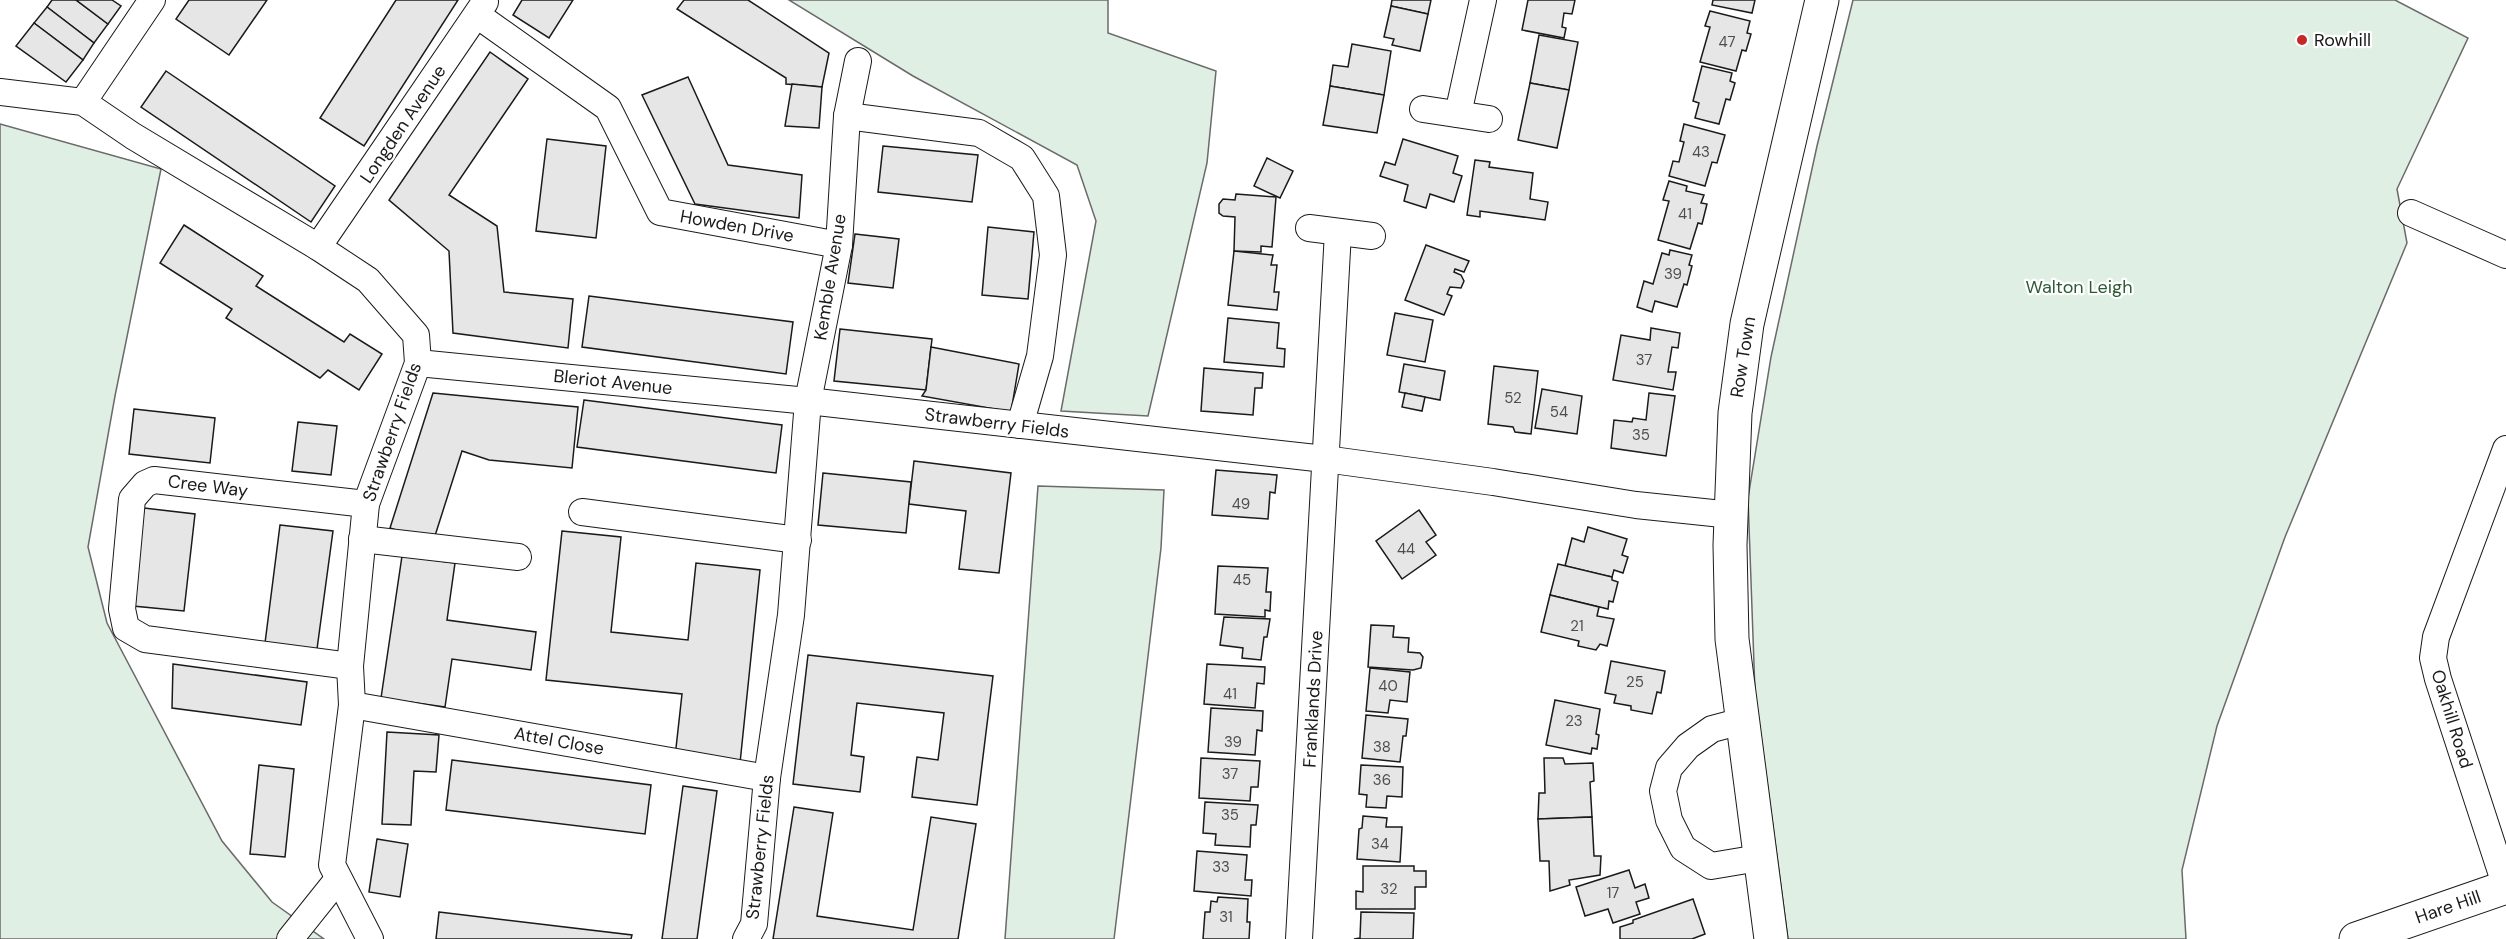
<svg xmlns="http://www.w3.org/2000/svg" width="2506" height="939" font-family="'DM Sans',sans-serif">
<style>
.green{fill:#e0efe3;stroke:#6a6a6a;stroke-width:1.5}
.building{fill:#e6e6e6;stroke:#1a1a1a;stroke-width:1.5}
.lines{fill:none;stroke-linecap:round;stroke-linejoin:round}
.street-casing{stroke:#1a1a1a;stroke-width:28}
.secondary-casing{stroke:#1a1a1a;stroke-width:35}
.street{stroke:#fff;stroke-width:26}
.secondary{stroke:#fff;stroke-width:33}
.poi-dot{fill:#c62828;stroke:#fff;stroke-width:2}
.labels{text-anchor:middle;stroke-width:4.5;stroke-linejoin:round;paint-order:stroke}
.number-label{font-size:15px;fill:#4d4d4d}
.poi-label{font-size:18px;fill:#1a1a1a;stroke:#fff;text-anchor:start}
.street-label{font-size:18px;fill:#1a1a1a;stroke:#fff}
.park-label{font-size:18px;fill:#2b5a34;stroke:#fff}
</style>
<rect width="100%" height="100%" fill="#fff"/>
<!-- green -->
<g class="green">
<polygon points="789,0 1108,0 1108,33 1216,71 1207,163 1148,416 1061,411 1096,221 1077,165 913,76"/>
<polygon points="1853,0 2395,0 2468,38 2397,189 2407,243 2285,537 2217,726 2182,870 2186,939 1788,939 1755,692 1748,498 1771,357 1817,146"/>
<polygon points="0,124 161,169 115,396 88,547 107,623 222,841 272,902 324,939 0,939"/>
<polygon points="1038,486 1164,490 1161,548 1114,939 1005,939"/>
</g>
<!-- building -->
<g class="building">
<polygon points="52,0 76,0 108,24 94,43 47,7"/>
<polygon points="76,0 112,0 121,6 108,24"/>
<polygon points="189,0 267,0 229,55 176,19"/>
<polygon points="396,0 458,0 364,146 320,118"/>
<polygon points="522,0 573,0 549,38 513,15"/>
<polygon points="684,0 748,0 829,53 822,87 786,84 786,78 677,9"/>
<polygon points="1392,0 1431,0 1428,14 1391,6"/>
<polygon points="1528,0 1575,0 1572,14 1564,13 1562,27 1566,28 1564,38 1522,30"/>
<polygon points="1713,0 1755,0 1752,13 1712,5"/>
<polygon points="1391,6 1428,14 1420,51 1392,45 1394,39 1384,37"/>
<polygon points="47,7 94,43 83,60 34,23"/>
<polygon points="1710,11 1750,21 1747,33 1751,34 1746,51 1742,50 1736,71 1700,62 1710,27 1705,26"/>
<polygon points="34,23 83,60 66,82 16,46"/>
<polygon points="1539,35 1578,42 1569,90 1530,83"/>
<polygon points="1352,44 1391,51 1384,95 1330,86 1333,65 1348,67"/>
<polygon points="490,52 528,79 449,195 497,226 504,292 573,299 568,348 453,333 449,251 389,200"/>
<polygon points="1702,66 1732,73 1730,81 1735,83 1730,100 1726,99 1719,124 1695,118 1699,103 1693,101"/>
<polygon points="166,71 335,186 311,222 141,107"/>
<polygon points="688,77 728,165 802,175 799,218 695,204 642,95"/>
<polygon points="1530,83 1569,90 1557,148 1518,140"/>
<polygon points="792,84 822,87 819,128 785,126"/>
<polygon points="1330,86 1384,95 1377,133 1323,125"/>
<polygon points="1684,124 1725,135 1717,163 1712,162 1705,186 1669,176 1673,161 1679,162 1684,142 1680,141"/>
<polygon points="547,139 606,146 596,238 536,231"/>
<polygon points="1403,139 1458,156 1453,173 1462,176 1454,202 1430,194 1426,208 1404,201 1408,185 1380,176 1385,162 1395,165"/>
<polygon points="883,146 978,155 972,202 878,192"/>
<polygon points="1267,158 1293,171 1280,198 1254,186"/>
<polygon points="1475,160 1490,162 1489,167 1533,173 1530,199 1548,202 1545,220 1480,211 1480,217 1467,215"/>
<polygon points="1669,181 1687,186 1686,191 1704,195 1701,203 1707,204 1702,224 1698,223 1690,249 1658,240 1669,201 1663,200"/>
<polygon points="1236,194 1276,197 1272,247 1261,246 1261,252 1234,251 1235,217 1223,216 1219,213 1219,204 1223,199 1235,200"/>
<polygon points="184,225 263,276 256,286 344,342 350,334 382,354 359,390 328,370 320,378 226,318 232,309 160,263"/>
<polygon points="988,227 1034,232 1028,299 982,295"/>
<polygon points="855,234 899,239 893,288 848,283"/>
<polygon points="1426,245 1469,261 1464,272 1455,269 1454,272 1461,275 1464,281 1461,288 1450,287 1447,294 1452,296 1444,315 1405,300"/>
<polygon points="1670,250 1692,255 1689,265 1692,266 1687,285 1684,284 1677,307 1655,301 1652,312 1637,307 1644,281 1653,284 1662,253 1669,255"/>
<polygon points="1234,251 1273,255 1271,265 1277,265 1274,292 1279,292 1277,310 1228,305"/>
<polygon points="589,296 793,322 786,374 582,347"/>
<polygon points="1395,313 1433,320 1425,362 1387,355"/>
<polygon points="1228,318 1279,323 1277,348 1285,349 1284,367 1224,362"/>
<polygon points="1651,328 1680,333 1678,348 1672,347 1668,372 1676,372 1673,390 1613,380 1621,335 1650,340"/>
<polygon points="840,329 932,339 926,390 834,381"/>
<polygon points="931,347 1019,364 1011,412 922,396 926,390"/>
<polygon points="1404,364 1445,371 1440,400 1399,392"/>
<polygon points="1494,366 1538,371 1531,434 1515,432 1513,427 1488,424"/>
<polygon points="1204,368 1263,373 1262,388 1255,388 1253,415 1201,411"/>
<polygon points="1542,389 1582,396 1577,434 1535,428"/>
<polygon points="433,393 578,407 572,468 489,460 462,451 433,542 390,528"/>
<polygon points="1405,393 1425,397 1422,411 1402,407"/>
<polygon points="1649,393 1675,396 1666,456 1611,448 1614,420 1632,422 1633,418 1646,420"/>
<polygon points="584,400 782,425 776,473 577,447"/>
<polygon points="134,409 215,418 210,463 129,454"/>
<polygon points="298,422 337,426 331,475 292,471"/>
<polygon points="914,461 1011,473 999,573 959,569 966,511 909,504"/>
<polygon points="1216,470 1277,475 1275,493 1270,492 1268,519 1212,515"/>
<polygon points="823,473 911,482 906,533 818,525"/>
<polygon points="144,508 195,514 184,611 133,606"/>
<polygon points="1419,510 1436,535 1426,542 1436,555 1402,579 1376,541"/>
<polygon points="280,525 333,531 317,649 265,643"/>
<polygon points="1588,527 1627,539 1622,555 1628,557 1623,573 1614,570 1612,577 1565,566 1572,538 1584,542"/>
<polygon points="562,531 621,537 611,632 688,640 696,563 760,570 740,763 675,757 682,694 546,680"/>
<polygon points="402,556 455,563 447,620 536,632 531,670 452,659 445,707 381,698"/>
<polygon points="1558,564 1612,577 1612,580 1618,582 1613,602 1609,601 1608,609 1550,595"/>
<polygon points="1218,566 1268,568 1266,592 1271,592 1270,611 1265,610 1265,617 1215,614"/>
<polygon points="1550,595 1599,607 1597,616 1614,619 1607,646 1600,644 1596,650 1578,646 1579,641 1541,632"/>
<polygon points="1224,617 1270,619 1267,637 1264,637 1261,660 1242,658 1243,648 1220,645"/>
<polygon points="1371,625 1394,626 1393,637 1409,638 1408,652 1420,653 1423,657 1421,668 1413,670 1368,667"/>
<polygon points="808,655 993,676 977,805 912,797 917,757 938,760 944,713 857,703 851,755 864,757 860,792 793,784"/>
<polygon points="1611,661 1665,671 1661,693 1657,692 1652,714 1631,710 1631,706 1614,703 1616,695 1605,693"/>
<polygon points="173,664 307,682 301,725 172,708"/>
<polygon points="1207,664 1265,667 1264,684 1257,683 1255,708 1204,704"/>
<polygon points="1370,668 1410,672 1407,702 1390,700 1388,713 1366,711"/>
<polygon points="1555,700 1600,709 1596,734 1599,735 1597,749 1592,748 1591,754 1546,745"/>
<polygon points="1211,708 1263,711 1262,731 1257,730 1255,755 1208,752"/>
<polygon points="1366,715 1408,719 1406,736 1403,736 1400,762 1362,758"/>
<polygon points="387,732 439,735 436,772 414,771 411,825 382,824"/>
<polygon points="1201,758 1260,761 1258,787 1251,787 1250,801 1199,798"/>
<polygon points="1544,758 1563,758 1565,764 1593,763 1594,781 1590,782 1592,817 1538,819 1539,793 1545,793"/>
<polygon points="452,760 651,785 645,834 446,810"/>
<polygon points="259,765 294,769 285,857 250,854"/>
<polygon points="1361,765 1403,767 1402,797 1387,796 1386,808 1366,807 1367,795 1359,794"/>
<polygon points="683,786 717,791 697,939 662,939"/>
<polygon points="1205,802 1258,805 1256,825 1251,825 1250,847 1215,845 1216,834 1203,833"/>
<polygon points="794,807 833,813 817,916 913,930 931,817 976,824 958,939 773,939"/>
<polygon points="1363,816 1387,818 1386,827 1402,827 1400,862 1357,859 1359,829 1362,828"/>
<polygon points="1592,817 1594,856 1601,856 1600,875 1569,880 1570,885 1550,891 1549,861 1540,861 1538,819"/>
<polygon points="377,839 408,844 400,897 369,892"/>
<polygon points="1197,851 1247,855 1245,880 1252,880 1251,896 1194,891"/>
<polygon points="1363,866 1414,866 1414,871 1426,871 1426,887 1415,887 1415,909 1356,909 1356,891 1363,892"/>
<polygon points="1629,870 1635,888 1645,884 1649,898 1636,902 1640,914 1613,923 1608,909 1585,916 1576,887"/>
<polygon points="1218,897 1248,899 1247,922 1250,922 1249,939 1203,939 1205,912 1210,912 1211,901 1217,902"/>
<polygon points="1693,899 1705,934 1692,939 1620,939 1620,927 1633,923 1633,920"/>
<polygon points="439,912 632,935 631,939 436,939"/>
<polygon points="1361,912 1414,913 1413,939 1354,939 1360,938"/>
</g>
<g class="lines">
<defs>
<g id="street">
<polyline points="477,15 608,108 660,212 839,245"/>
<polyline points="0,92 83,102 133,136 318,247 368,280 416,335 418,363 366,504 350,666 352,705 332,865 370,939"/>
<polyline points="83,102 152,0"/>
<polyline points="1423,109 1489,119"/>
<polyline points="1458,114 1483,0"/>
<polyline points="847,116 979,133 1022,158 1046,196 1053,255 1040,356 1020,425"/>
<polyline points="2411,213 2506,255"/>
<polyline points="1309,228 1372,236"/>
<polyline points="318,247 485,2"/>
<polyline points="418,363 808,401 1325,459 1493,482 1636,505 1732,515"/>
<polyline points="582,512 798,540"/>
<polyline points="362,539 518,557"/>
<polyline points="350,666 145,639 126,628 122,609 132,499 145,484 154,480 366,504"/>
<polyline points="352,705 767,778"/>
<polyline points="1742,721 1712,729 1688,746 1669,768 1663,791 1669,820 1683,848 1711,866 1759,858"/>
<polyline points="2506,887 2438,679 2433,658 2436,637 2506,449"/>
<polyline points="290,939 338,879"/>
<polyline points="746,939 754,924 767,778 791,615 808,401 839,245 847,116 858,61"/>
<polyline points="1299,939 1338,232"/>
</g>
<g id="secondary">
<polyline points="1771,939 1732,639 1730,545 1735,413 1747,324 1757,280 1822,0"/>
<polyline points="2356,939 2506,887"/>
</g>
</defs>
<!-- street casing -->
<use href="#street" class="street-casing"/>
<!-- secondary casing -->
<use href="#secondary" class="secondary-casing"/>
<!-- street -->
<use href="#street" class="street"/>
<!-- secondary -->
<use href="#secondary" class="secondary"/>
</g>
<!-- markers -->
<circle class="poi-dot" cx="2302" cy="40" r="6"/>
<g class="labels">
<!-- number labels -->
<g class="number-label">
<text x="1727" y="47">47</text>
<text x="1701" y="157">43</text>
<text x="1685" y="219">41</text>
<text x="1673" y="279">39</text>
<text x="1644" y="365">37</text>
<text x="1513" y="403">52</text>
<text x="1559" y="417">54</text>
<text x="1641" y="440">35</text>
<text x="1241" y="509">49</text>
<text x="1406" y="554">44</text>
<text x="1242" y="585">45</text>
<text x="1577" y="631">21</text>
<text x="1635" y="687">25</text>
<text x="1388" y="691">40</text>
<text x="1230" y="699">41</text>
<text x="1574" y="726">23</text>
<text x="1233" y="747">39</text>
<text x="1382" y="752">38</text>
<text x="1230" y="779">37</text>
<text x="1382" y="785">36</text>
<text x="1230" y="820">35</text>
<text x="1380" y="849">34</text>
<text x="1221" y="872">33</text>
<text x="1389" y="894">32</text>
<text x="1613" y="898">17</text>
<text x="1226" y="922">31</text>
</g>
<!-- poi labels -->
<g class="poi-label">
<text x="2314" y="46">Rowhill</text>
</g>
<!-- street labels -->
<g class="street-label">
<text transform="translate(403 124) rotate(-56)" y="6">Longden Avenue</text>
<text transform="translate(737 226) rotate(10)" y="6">Howden Drive</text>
<text transform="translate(830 277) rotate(-81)" y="6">Kemble Avenue</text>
<text transform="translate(1743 357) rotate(-81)" y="6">Row Town</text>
<text transform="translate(613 382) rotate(6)" y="6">Bleriot Avenue</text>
<text transform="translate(997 423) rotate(7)" y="6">Strawberry Fields</text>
<text transform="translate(392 432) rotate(-71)" y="6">Strawberry Fields</text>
<text transform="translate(208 486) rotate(7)" y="6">Cree Way</text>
<text transform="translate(1313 699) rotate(-87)" y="6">Franklands Drive</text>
<text transform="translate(2452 719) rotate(73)" y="6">Oakhill Road</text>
<text transform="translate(559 741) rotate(10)" y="6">Attel Close</text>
<text transform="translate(760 847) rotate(-84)" y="6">Strawberry Fields</text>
<text transform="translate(2448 907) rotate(-19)" y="6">Hare Hill</text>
</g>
<!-- park labels -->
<g class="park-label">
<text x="2079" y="293">Walton Leigh</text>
</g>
</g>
</svg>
